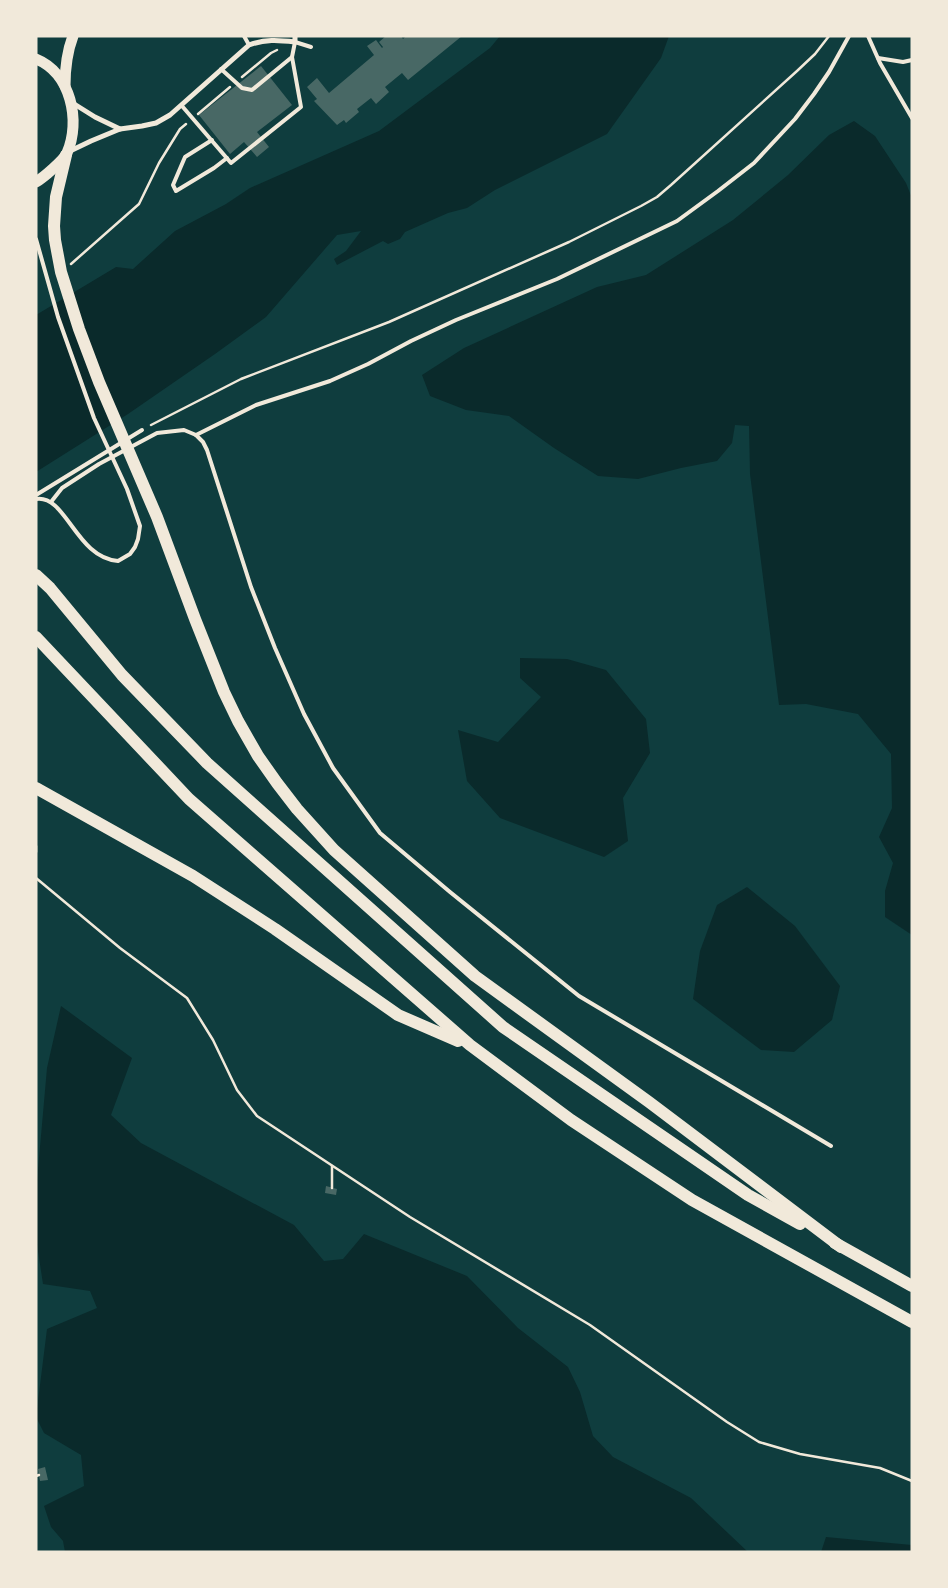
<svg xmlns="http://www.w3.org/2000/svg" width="948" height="1588" font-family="Signika,sans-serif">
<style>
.water{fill:#0a2a2b}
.building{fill:#486865}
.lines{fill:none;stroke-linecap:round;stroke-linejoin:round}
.path{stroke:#f1e9da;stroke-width:2.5}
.service{stroke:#f1e9da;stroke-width:4}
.minor{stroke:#f1e9da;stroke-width:5}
.trunk{stroke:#f1e9da;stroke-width:11}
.motorway{stroke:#f1e9da;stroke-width:12}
</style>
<rect width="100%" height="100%" fill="#0f3d3e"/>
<!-- water -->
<g class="water">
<polygon points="500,36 669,36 661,58 607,134 495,190 467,208 448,213 405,232 400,239 388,244 383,241 337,265 334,259 346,251 361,231 337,235 266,317 215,354 128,414 36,472 36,315 116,267 133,269 175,231 226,204 250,188 379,131 490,48"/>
<polygon points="854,121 875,136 906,183 912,198 912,935 885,917 885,891 893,863 879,837 892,808 891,754 858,714 806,704 779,705 750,474 749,426 735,425 732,443 717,461 681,468 638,479 598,476 554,448 509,416 466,410 430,396 422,375 464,348 597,287 646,275 733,220 788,175 829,135"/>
<polygon points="520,658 567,659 606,670 646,719 650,753 623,798 628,841 604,857 500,818 467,781 458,730 498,742 541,697 520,678"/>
<polygon points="747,887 795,926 840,986 832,1020 794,1052 761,1050 693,999 700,951 717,905"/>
<polygon points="61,1006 132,1058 111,1115 141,1143 294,1225 324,1261 343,1259 364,1234 467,1276 518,1328 568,1367 580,1392 593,1436 613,1457 691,1498 748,1552 65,1552 63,1541 51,1527 44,1506 84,1486 81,1455 44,1433 36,1417 47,1329 97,1308 90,1291 43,1284 36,1238 36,1192 47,1068"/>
<polygon points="826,1537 912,1545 912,1552 821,1552"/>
</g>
<!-- building -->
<g class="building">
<polygon points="386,36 401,36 403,39 406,36 462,36 408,80 402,73 385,87 389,92 376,104 371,98 357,109 359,112 346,123 344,120 337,125 314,101 317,99 307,87 317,78 329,93 374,55 367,46 376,40 382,48 383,47 379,42"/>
<polygon points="261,66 292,105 257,132 269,147 257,157 244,142 230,154 199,115"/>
<polygon points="326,1186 337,1189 336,1195 325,1193"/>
<polygon points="45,1467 48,1480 40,1481 38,1469"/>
</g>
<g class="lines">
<!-- path -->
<g class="path">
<polyline points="242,77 271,53 277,50"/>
<polyline points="198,114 230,87"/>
<polyline points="71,264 139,204 159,163 180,129 186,124"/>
<polyline points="151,425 241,379 389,322 569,242 641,206 657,197 671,185 797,71 815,54 829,36"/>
<polyline points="36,846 36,852"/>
<polyline points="36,878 120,948 187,998 213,1040 237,1090 257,1116 410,1217 590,1325 727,1422 759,1442 800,1454 880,1468 912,1481"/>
<polyline points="332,1188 332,1166"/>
<polyline points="36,1476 39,1475"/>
</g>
<!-- service -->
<g class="service">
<polyline points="244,36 249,45"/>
<polyline points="868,36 880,63 912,118"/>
<polyline points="878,58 903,62 912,60"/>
<polyline points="221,69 242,88 252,90 292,57"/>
<polyline points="182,106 231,163 301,107 292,57 295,42 311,47"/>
<polyline points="212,140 185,157 173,185 176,191 214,168 227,158"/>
<path d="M36 239 58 317 94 418 127 489 140 526 138 539 135 547 130 554 118 561C76 558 66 494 36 499"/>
<polyline points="196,435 256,405 330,381 368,364 411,341 456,320 557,279 677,221 718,191 754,163 795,119 814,94 829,72 849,36"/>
<polyline points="36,495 142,430"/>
<polyline points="51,502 62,488 99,464 157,433 184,430 196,435 203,442 207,450 251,587 275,648 304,714 333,768 380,833 450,892 579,996 831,1146"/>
</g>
<!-- minor -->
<g class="minor">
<polyline points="71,102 95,117 120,129"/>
<path d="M68 152 91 141 120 129 142 126 156 123 170 115 249 45C265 39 278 40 295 42V36"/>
</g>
<!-- trunk -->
<g class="trunk">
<path d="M36 59C71 73 81 121 67 153 64 160 43 178 36 182"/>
<path d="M65 86C65 69 67 52 73 36"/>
</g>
<!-- motorway -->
<g class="motorway">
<polyline points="66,155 56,197 54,226 55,240 61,272 79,329 99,382 157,517 195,619 224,692 238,721 258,756 277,783 297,809 334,850 475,976 649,1102 841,1247"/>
<polyline points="36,575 50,588 122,675 207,763 503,1027 748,1195 800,1224"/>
<polyline points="36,637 189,799 470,1045 571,1120 692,1200 912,1322"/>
<polyline points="36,788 193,876 275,929 398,1015 458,1041"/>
<polyline points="835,1243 912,1286"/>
</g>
</g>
<!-- border -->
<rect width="948" height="1588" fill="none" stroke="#f1e9da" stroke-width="75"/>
</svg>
